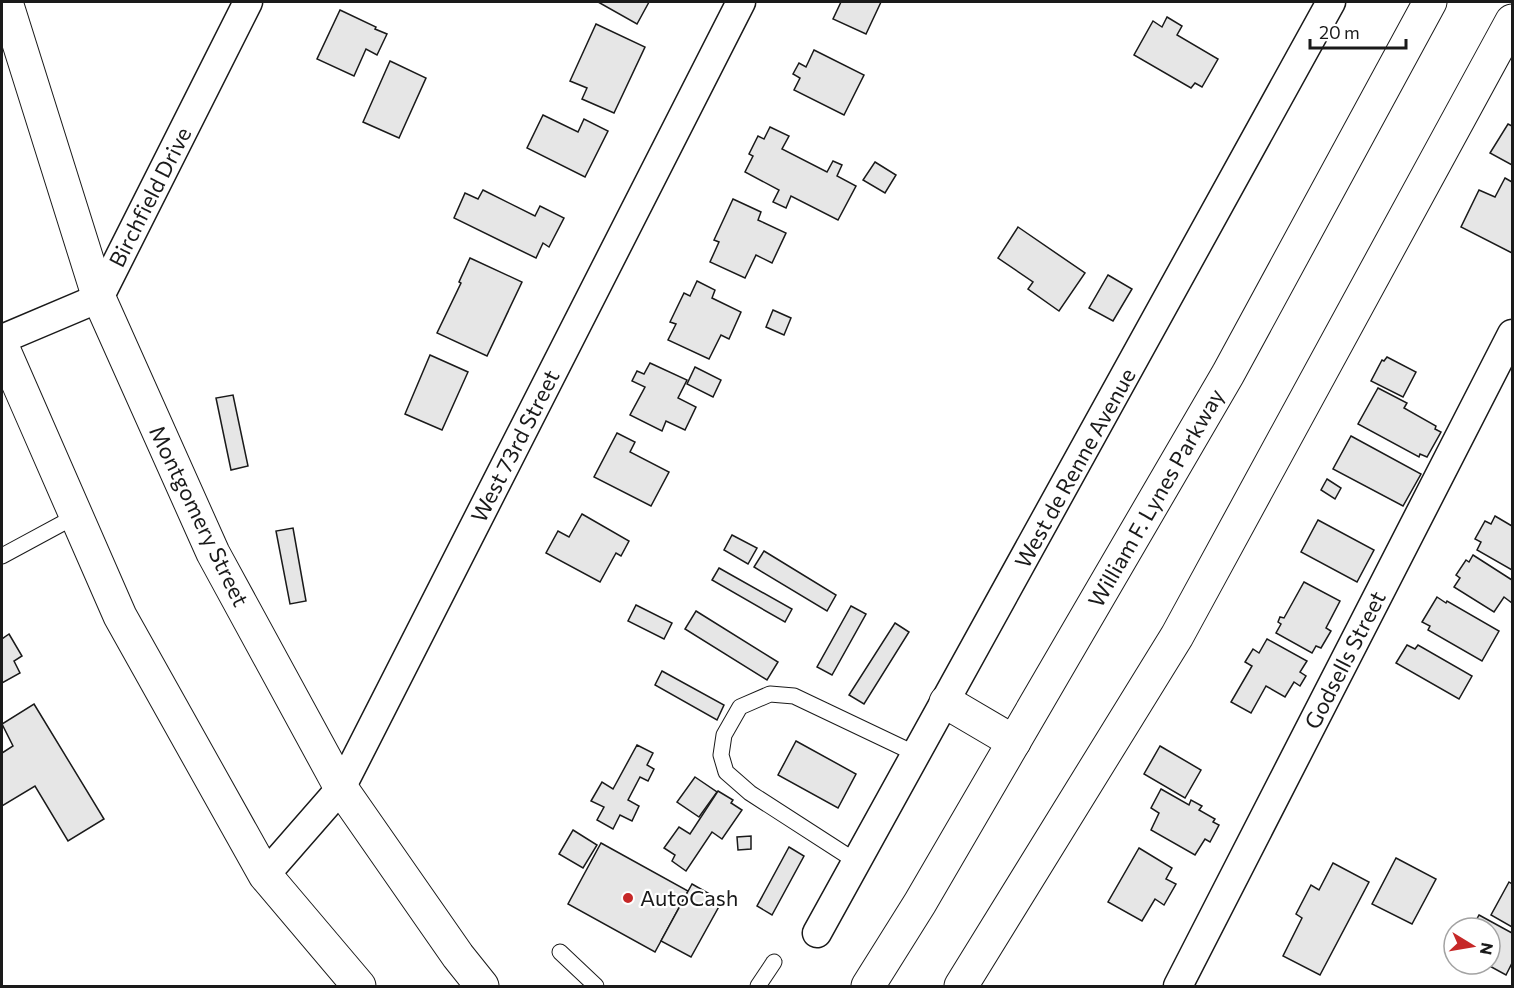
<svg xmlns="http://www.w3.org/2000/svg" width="1514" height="988" font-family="Commissioner,sans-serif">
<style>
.building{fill:#e6e6e6;stroke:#1a1a1a;stroke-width:1.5}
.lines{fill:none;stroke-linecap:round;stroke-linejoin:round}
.lane-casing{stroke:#1a1a1a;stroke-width:17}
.street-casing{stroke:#1a1a1a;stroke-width:31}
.secondary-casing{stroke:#1a1a1a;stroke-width:35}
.highway-casing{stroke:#1a1a1a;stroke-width:35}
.lane{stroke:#fff;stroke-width:15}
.street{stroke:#fff;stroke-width:28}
.secondary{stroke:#fff;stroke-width:33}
.highway{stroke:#fff;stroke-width:33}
.poi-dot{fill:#c62828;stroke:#fff;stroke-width:2}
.labels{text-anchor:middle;stroke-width:4.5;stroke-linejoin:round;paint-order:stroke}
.street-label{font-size:22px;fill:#1a1a1a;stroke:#fff}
.poi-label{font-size:22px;fill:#1a1a1a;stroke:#fff;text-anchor:start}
</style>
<rect width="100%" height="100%" fill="#fff"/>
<!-- building -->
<g class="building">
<polygon points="598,2 649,2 637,24"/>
<polygon points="841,2 881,2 866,34 833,19"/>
<polygon points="340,10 376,27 375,29 387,34 377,55 366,49 354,76 317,59"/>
<polygon points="1167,17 1182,26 1177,35 1218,59 1202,87 1195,83 1191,88 1134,55 1153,21 1162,27"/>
<polygon points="596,24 645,47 614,113 582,99 587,88 570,81"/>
<polygon points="814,50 864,75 844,115 794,90 800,78 793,74 799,63 806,67"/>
<polygon points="390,61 426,78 399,138 363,122"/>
<polygon points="543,115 578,132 584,119 608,131 585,177 527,148"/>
<polygon points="1508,124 1512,126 1512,165 1490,153"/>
<polygon points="770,127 789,136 782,149 827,172 833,161 842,165 837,176 856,186 838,220 791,196 786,208 773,202 779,190 745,172 753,156 749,154 758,136 764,139"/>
<polygon points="875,162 896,175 885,193 863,180"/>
<polygon points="1505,178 1512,182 1512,253 1461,227 1479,190 1495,197"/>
<polygon points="483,190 535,216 540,206 564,218 549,247 543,243 536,258 454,218 465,193 478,199"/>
<polygon points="733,199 761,212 758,220 786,233 772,263 756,255 745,278 710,262 719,242 714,240"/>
<polygon points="1018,227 1085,273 1059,311 1028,289 1033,282 998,258"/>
<polygon points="470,258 522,282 487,356 437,333 461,283 459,282"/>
<polygon points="1108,275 1132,289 1113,321 1089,308"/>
<polygon points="697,281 715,290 712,298 741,312 729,339 721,335 709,359 668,340 676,324 670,322 684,293 690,296"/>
<polygon points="773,310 791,318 784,335 766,327"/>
<polygon points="430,355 468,372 442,430 405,414"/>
<polygon points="1387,357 1416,372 1403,397 1371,381 1382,360 1384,361"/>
<polygon points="650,363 687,380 678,398 696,407 685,430 666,421 662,431 630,415 645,387 632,381 637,371 644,374"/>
<polygon points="695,367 721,380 713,397 687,384"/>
<polygon points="1378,388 1407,403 1404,408 1436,426 1435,429 1441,432 1427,457 1420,454 1419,457 1358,424"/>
<polygon points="233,395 248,466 231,470 216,398"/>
<polygon points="617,433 635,442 630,452 669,472 651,506 594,477"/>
<polygon points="1351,436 1421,474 1403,506 1333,469"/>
<polygon points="1327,479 1341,488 1335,499 1321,490"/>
<polygon points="582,514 629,541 621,556 616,553 600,582 546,553 558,531 569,537"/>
<polygon points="1495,516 1512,526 1512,570 1477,550 1481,542 1475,539 1485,521 1491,524"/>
<polygon points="1318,520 1374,550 1357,582 1301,552"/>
<polygon points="293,528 306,601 290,604 276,531"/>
<polygon points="732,535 757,548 748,564 724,550"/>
<polygon points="764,551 836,595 827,611 754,567"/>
<polygon points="1473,555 1512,580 1512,603 1504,597 1494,612 1454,587 1460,578 1456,575 1466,560 1469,562"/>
<polygon points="719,568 792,609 785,622 712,580"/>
<polygon points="1304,582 1340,601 1326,628 1331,631 1321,648 1316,646 1312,653 1276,633 1281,624 1278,622 1280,617 1284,618"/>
<polygon points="1437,597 1446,603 1447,601 1499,631 1482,661 1428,630 1430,626 1422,622"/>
<polygon points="636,605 672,623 664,639 628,621"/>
<polygon points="851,606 866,614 832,675 817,667"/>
<polygon points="696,611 778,662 767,680 685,629"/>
<polygon points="895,623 909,632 864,704 849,695"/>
<polygon points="9,634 22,656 14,661 20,673 2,683 2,639"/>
<polygon points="1267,639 1307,661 1300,672 1306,676 1300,686 1294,682 1285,697 1266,686 1251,713 1231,702 1252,666 1245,662 1253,649 1259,653"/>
<polygon points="1407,645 1415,649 1418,645 1472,676 1459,699 1396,663"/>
<polygon points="662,671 724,705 717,720 655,685"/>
<polygon points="34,704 104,819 68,841 35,786 2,806 2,753 13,746 2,724"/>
<polygon points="796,741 856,774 838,808 778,775"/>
<polygon points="637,745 653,753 647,765 654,769 648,781 640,777 628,800 639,806 632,821 620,815 613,829 597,820 604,807 591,801 602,782 613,789"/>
<polygon points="1160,746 1201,770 1185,798 1144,774"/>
<polygon points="695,777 717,792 699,817 677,802"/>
<polygon points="1161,789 1189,805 1191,800 1202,806 1199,810 1215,819 1213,822 1219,825 1210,842 1205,839 1195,855 1151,830 1159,813 1151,808"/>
<polygon points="718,791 733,800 731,803 742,810 722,839 712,832 686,871 672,861 675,855 664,848 679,827 690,834"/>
<polygon points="573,830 597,845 583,868 559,854"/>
<polygon points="751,836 751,849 738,850 737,837"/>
<polygon points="601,843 688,891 655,952 568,904"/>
<polygon points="789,847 804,856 772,915 757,906"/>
<polygon points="1139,848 1172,868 1166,879 1176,884 1164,905 1155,899 1142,921 1108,902"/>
<polygon points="1396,858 1436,879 1412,924 1372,904"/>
<polygon points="1333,863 1369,882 1320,975 1283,956 1302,918 1296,914 1311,885 1319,890"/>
<polygon points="1509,882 1512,884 1512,927 1491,915"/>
<polygon points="692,884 722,901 691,957 661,941"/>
<polygon points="1479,915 1512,933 1512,963 1506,975 1486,964 1490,964 1490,928 1472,928"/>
</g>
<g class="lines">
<defs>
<g id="lane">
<polyline points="2,556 76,516"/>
<polyline points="857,862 750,793 726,772 721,755 724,735 740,707 770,694 794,696 916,754"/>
<polyline points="560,952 596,986"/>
<polyline points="758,986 774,962"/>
</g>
<g id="street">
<polyline points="2,339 99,298 248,2"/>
<polyline points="265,875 341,788 741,2"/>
<polyline points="817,933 1331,2"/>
<polyline points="1178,986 1512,334"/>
</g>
<g id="secondary">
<polyline points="6,2 99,298 213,553 341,788 458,956 482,986"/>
<polyline points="2,346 120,616 265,875 359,986"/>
</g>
<g id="highway">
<polyline points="946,702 1014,742"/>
<polyline points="868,986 920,903 1228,374 1430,2"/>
<polyline points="961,986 1177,636 1512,21"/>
</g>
</defs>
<!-- lane casing -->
<use href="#lane" class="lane-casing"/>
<!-- street casing -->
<use href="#street" class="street-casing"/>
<!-- secondary casing -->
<use href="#secondary" class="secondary-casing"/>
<!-- highway casing -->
<use href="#highway" class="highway-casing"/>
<!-- lane -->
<use href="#lane" class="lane"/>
<!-- street -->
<use href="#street" class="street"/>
<!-- secondary -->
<use href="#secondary" class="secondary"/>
<!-- highway -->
<use href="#highway" class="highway"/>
</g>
<!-- markers -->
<circle class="poi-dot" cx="628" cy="898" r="6"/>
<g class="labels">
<!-- street labels -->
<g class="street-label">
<text transform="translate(150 197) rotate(-63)" y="8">Birchfield Drive</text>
<text transform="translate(515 446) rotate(-63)" y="8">West 73rd Street</text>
<text transform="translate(1075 468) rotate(-61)" y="8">West de Renne Avenue</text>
<text transform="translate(1156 498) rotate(-60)" y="8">William F. Lynes Parkway</text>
<text transform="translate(199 516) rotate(64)" y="8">Montgomery Street</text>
<text transform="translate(1345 660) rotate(-63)" y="8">Godsells Street</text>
</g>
<!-- poi labels -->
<g class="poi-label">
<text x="640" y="906">AutoCash</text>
</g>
</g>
<!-- border -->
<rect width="1514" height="988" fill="none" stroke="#1a1a1a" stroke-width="6"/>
<!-- north arrow -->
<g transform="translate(1472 946) rotate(101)"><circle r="28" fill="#ffffff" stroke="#a3a3a3" stroke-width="1.5"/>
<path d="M0-4.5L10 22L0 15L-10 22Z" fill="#c62828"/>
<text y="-9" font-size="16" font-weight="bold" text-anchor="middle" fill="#1a1a1a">N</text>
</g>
<!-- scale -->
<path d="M1310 39v9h96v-9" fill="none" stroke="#1a1a1a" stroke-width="3"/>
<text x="1319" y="39" font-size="18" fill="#1a1a1a" stroke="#ffffff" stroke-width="4.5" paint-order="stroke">20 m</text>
</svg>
